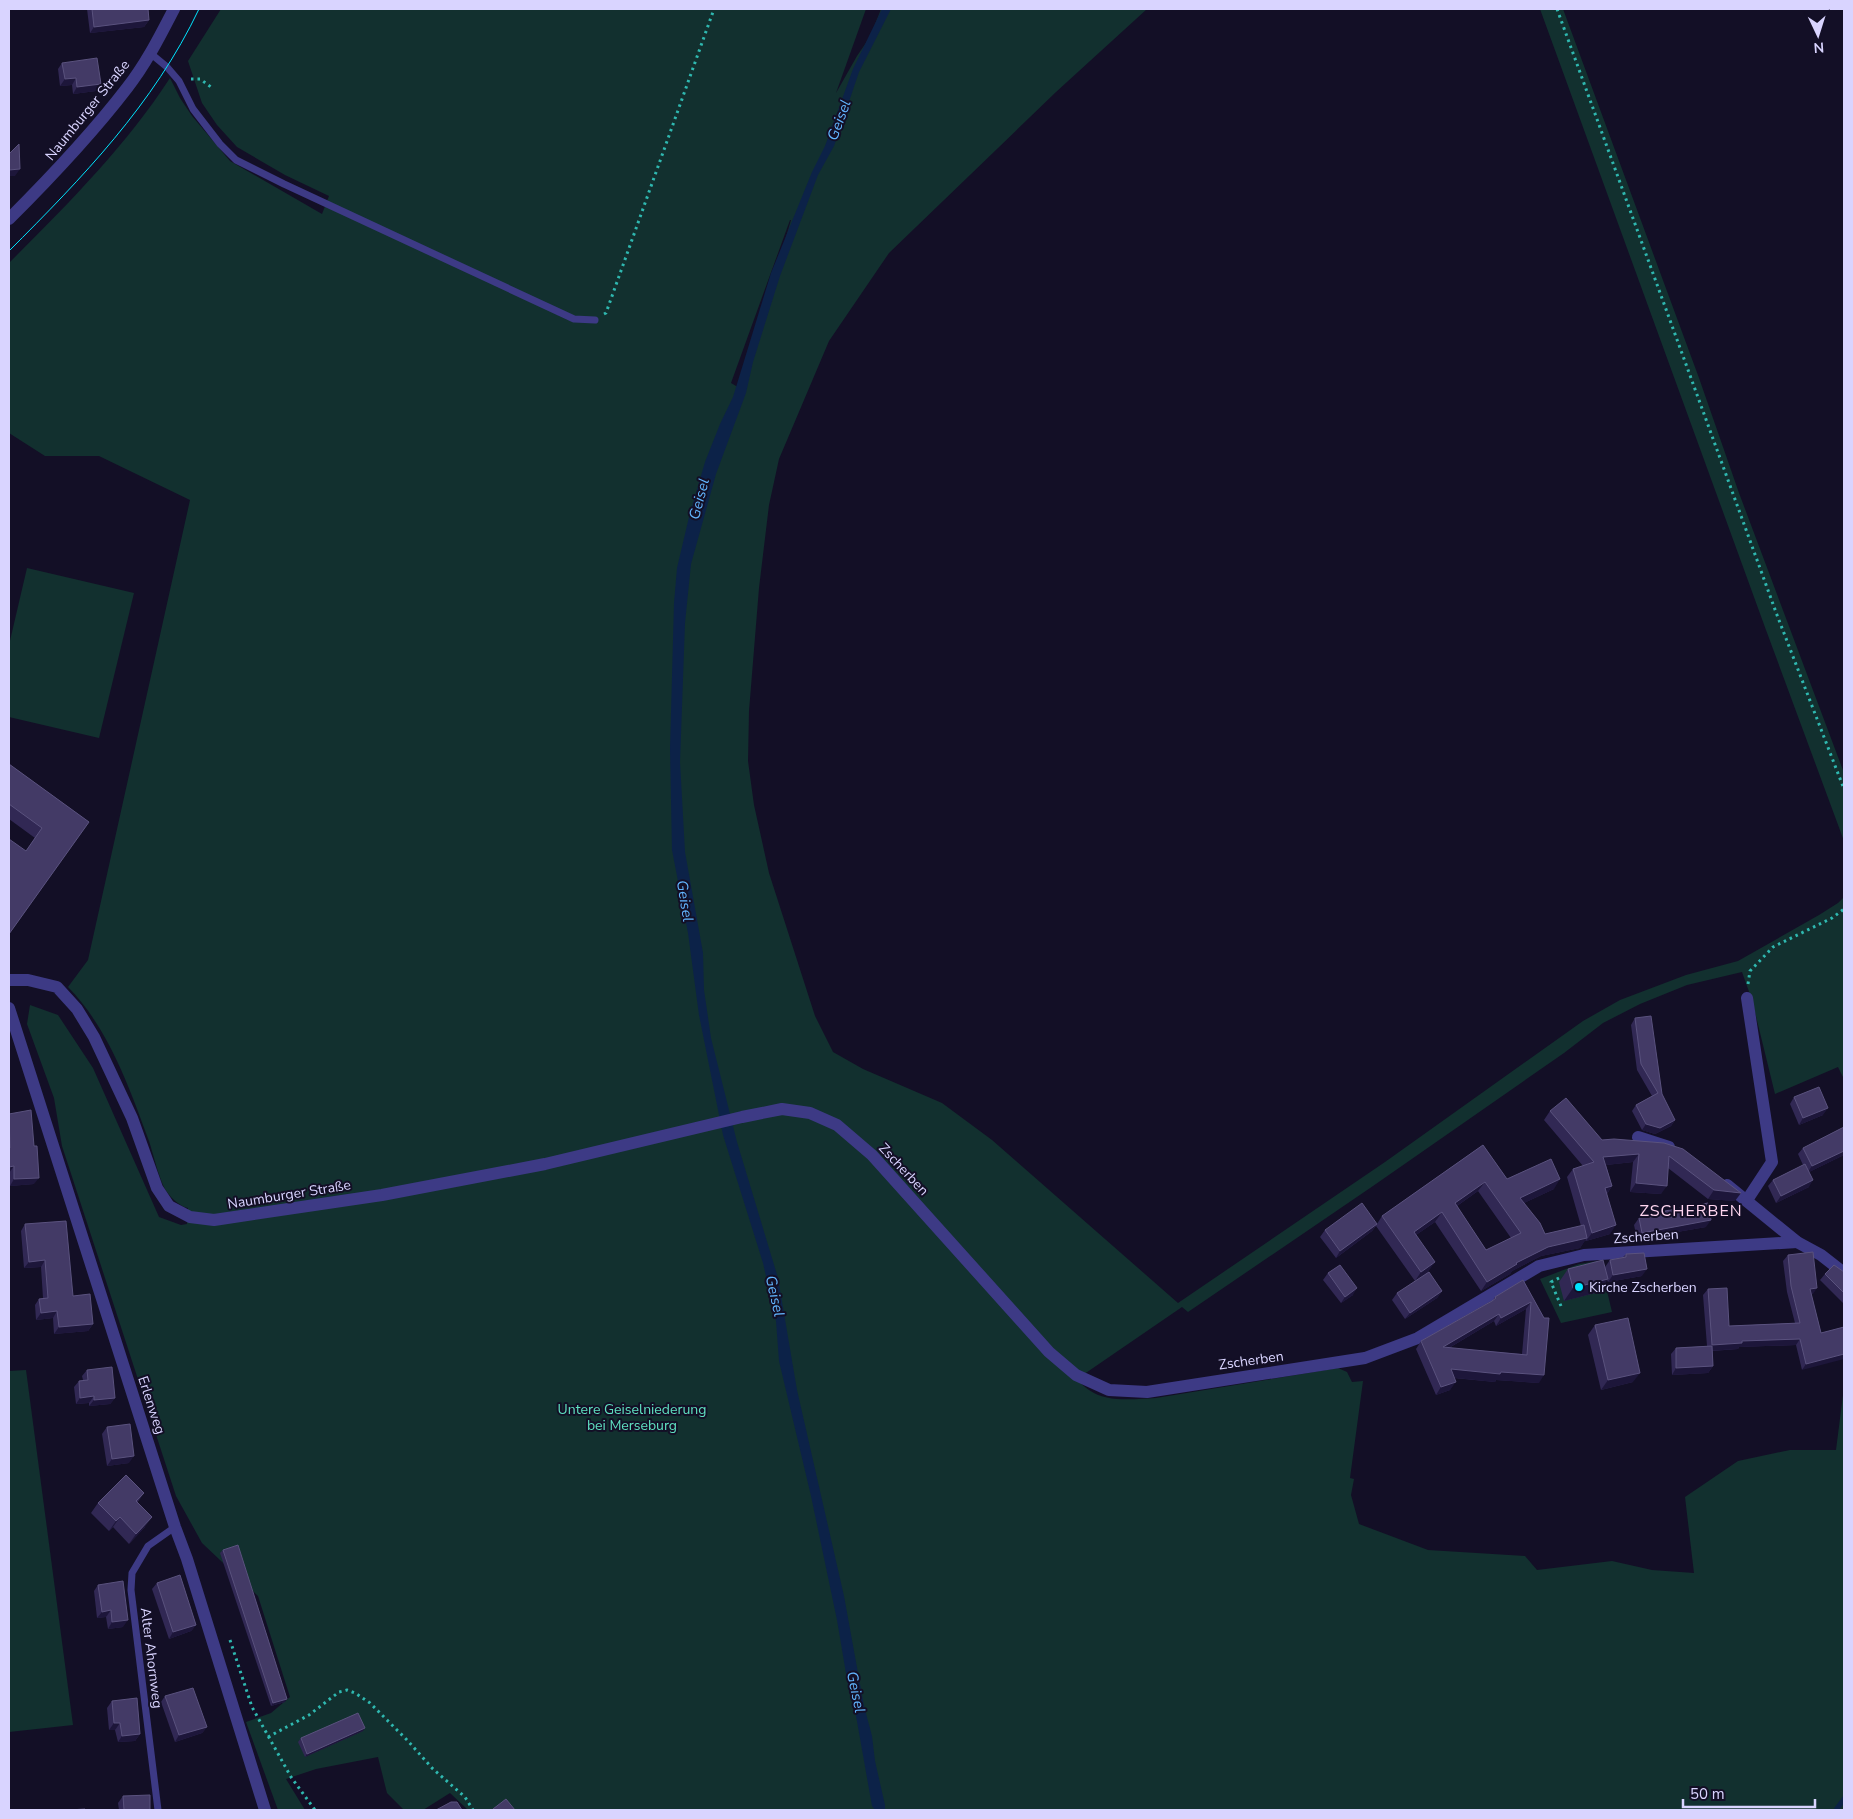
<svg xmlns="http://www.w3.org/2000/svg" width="1853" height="1819" font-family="'Nunito Sans',sans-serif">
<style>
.green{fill:#12302f;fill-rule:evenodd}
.water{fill:#0c2248}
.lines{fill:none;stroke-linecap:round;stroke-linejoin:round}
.stream{stroke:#0c2248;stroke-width:5}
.path{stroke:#2fb8b0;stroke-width:3;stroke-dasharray:2.5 4;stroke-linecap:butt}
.service{stroke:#3d3a85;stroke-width:7}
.minor{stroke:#3d3a85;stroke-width:12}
.tram{stroke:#00e5ff;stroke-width:1}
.wall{fill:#312854;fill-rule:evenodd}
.shaded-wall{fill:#1d163a}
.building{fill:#433a66;stroke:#5a527e;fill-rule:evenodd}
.poi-dot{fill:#00e5ff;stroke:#130f26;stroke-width:2}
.labels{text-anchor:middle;stroke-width:4;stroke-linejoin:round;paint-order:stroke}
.street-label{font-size:14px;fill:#d9d4ff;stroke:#130f26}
.poi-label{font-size:14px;fill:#d9d4ff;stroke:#130f26;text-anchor:start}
.park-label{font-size:14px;fill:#5fe0c0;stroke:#130f26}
.water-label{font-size:15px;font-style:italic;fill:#62b6ff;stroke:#130f26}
.quarter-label{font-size:16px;letter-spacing:1px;fill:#ffd6f0;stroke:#130f26}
</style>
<rect width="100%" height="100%" fill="#130f26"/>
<!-- green -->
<g class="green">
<path d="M221 9H866L836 93 857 56 870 37 881 9H1147L1056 92 889 253 829 341 779 459 769 505 759 588 749 711 748 761 754 805 769 873 815 1016 833 1052 863 1069 942 1103 992 1140 1178 1303 1385 1162 1583 1021 1620 1000 1686 975 1738 961 1819 915 1838 903 1844 897V1079L1838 1067 1775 1094 1752 1000 1742 972 1687 985 1640 1004 1603 1023 1564 1053 1373 1186 1188 1312 1182 1307 1077 1379C1081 1383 1084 1387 1089 1390 1107 1403 1135 1399 1156 1398L1338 1368 1347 1372 1352 1382 1363 1381 1350 1478 1354 1479 1351 1495 1359 1524 1428 1550 1525 1556 1537 1570 1612 1561 1652 1570 1694 1573 1685 1497 1738 1461 1790 1450H1836L1844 1387V1810H468L450 1793 423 1810H404L387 1793 378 1757 316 1769 286 1779 305 1810H278L246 1722 271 1713 290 1697 258 1596 202 1543 176 1496 62 1146 54 1098 27 1024 30 1005 58 1015 93 1068 159 1217 181 1225 187 1224 188 1208C181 1207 171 1198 167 1192 160 1183 153 1153 149 1141 129 1087 109 1029 68 987L88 960 190 500 99 456H45L9 433V263C67 205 125 147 170 78L180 98 192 116 230 161 322 214 329 196 285 175 237 147 217 125 202 103 188 61ZM790 220H791L741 389 731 383Z"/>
<polygon points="1540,9 1563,9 1699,378 1739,493 1844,773 1844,841 1766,630"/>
<polygon points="27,568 134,593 99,738 9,717 9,645"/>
<polygon points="1598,1261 1602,1270 1612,1312 1561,1323 1540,1279 1579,1264"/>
<polygon points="26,1370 73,1725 9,1732 9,1371"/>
</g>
<!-- water -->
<polygon class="water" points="882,9 891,9 859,72 834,146 818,175 780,276 753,362 746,393 716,474 691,564 685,623 680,762 685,852 703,953 704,990 711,1038 737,1142 778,1278 797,1390 844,1596 864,1706 872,1736 875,1761 885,1805 885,1810 875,1810 872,1806 855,1710 849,1691 837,1620 811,1496 779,1361 776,1321 763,1263 723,1135 699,1015 688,933 672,850 670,749 674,603 677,568 689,517 705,462 720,424 733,397 771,273 812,172 825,146 853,69"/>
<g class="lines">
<!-- stream -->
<polyline class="stream" points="1836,1810 1844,1799"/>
<!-- path -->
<g class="path">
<polyline points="1557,9 1777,615 1844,789"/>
<polyline points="191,79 200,79 211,87"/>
<polyline points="604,314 606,313 714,9"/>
<polyline points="1748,984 1750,971 1773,947 1832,918 1844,909"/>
<polyline points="1559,1278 1551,1282 1561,1306"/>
<polyline points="230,1640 252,1707 291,1777 315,1810"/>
<polyline points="268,1737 309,1715 339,1692 347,1690 355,1693 370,1703 407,1740 433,1769 465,1797 473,1810"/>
</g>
<!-- service -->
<g class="service">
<polyline points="150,53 167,67 179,81 193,109 220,144 236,160 284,184 574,319 595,320"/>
<polyline points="158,1810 131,1590 132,1573 148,1546 175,1527"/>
</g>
<!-- minor -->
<g class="minor">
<path d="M9 219C51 177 91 135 127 88 146 64 160 36 174 9"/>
<polyline points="9,980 28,980 57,987 77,1009 94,1037 132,1118 157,1188 169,1206 190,1217 214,1220 382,1195 545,1164 742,1117 782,1109 810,1113 837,1125 872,1155 1049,1352 1076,1375 1109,1390 1147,1392 1365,1358 1418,1338 1539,1266 1584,1255 1797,1242"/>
<polyline points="9,1008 175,1527 187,1559 265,1810"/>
<polyline points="1638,1137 1669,1147"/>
<polyline points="1727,1185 1797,1242 1821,1255 1844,1273"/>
<polyline points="1747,1200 1772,1162 1747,998"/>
</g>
<!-- tram -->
<path class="tram" d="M9 251C82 178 154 104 199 9"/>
</g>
<!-- wall -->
<g class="wall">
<polygon points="87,9 148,9 149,20 144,27 90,33"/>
<polygon points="62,63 96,91 73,94 72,85 60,86 58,69"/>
<polygon points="9,764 89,822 9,934 26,851 35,838 9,819"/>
<polygon points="1635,1018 1662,1094 1675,1120 1671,1126 1655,1134 1642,1130 1632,1111 1636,1105 1652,1096 1637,1070 1631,1025"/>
<polygon points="1794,1097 1823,1115 1799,1125 1790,1104"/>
<path d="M1550 1111 1602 1140 1664 1143 1735 1201 1708 1199 1668 1168 1661 1194 1630 1192 1633 1162 1606 1165 1612 1186 1607 1194 1610 1234 1586 1241 1585 1240 1580 1248 1541 1256 1512 1271 1510 1274 1481 1291 1435 1222 1416 1235 1428 1272 1415 1281 1376 1226 1372 1231 1336 1258 1320 1237 1325 1230 1377 1224 1382 1216 1483 1145 1507 1179 1554 1189 1524 1203 1545 1234 1581 1226 1567 1177 1573 1169 1583 1166 1544 1120ZM1478 1191 1511 1238 1486 1250 1457 1206Z"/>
<polygon points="9,1114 34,1184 10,1186 9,1173"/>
<polygon points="1803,1148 1844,1155 1809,1172 1809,1187 1776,1203 1768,1186 1773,1180 1803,1165 1798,1154"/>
<polygon points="1665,1211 1706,1227 1637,1239 1634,1225 1639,1218 1662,1215"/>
<polygon points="25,1224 73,1296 93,1324 88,1331 54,1334 53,1318 36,1320 35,1305 39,1299 43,1298 41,1267 24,1268 21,1231"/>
<polygon points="1626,1254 1642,1276 1608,1282 1607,1280 1599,1292 1564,1301 1559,1282 1568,1269 1605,1267 1610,1260 1623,1257"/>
<polygon points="1788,1255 1813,1294 1811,1294 1821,1333 1844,1327 1802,1370 1796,1345 1739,1347 1738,1349 1712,1351 1713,1366 1708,1373 1672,1375 1671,1354 1676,1348 1707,1346 1703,1295 1708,1289 1729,1326 1795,1323 1787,1292 1783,1261"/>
<polygon points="1844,1272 1844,1304 1820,1280 1825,1274"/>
<polygon points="1328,1273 1353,1295 1341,1303 1323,1280"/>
<path d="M1523 1280 1544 1318 1539 1383 1496 1380 1495 1382 1454 1378 1450 1390 1436 1395 1416 1349 1421 1341 1493 1300 1495 1297ZM1526 1309 1522 1354 1449 1348 1494 1321 1496 1326Z"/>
<polygon points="1442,1291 1437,1298 1405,1319 1392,1300 1397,1293"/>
<polygon points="1595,1325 1633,1382 1601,1390 1588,1335"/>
<polygon points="87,1370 115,1398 110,1404 89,1406 89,1403 76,1404 74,1387 79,1381 83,1380 82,1376"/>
<polygon points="107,1427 129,1463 107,1466 102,1434"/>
<polygon points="144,1493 137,1503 145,1527 129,1544 113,1527 109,1531 91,1513 98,1503"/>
<polygon points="223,1550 285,1702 271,1706 220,1553"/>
<polygon points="157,1583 196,1625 191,1631 169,1639 152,1589"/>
<polygon points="98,1585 123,1627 108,1629 106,1617 97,1618 94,1591"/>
<polygon points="165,1696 207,1727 202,1733 175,1742 161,1702"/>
<polygon points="112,1701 140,1734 135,1741 118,1742 115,1730 109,1730 107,1708"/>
<polygon points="363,1731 305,1757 298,1742 301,1738"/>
<polygon points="123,1796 150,1810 119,1810 118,1803"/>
</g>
<!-- shaded-wall -->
<g class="shaded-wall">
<polygon points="149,20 144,27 90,33 94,27"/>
<polygon points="76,78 72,85 60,86 65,79"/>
<polygon points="101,84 96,91 73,94 77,87"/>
<polygon points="20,169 15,176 9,176 9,170"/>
<polygon points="1828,1108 1823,1115 1799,1125 1803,1118"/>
<polygon points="1675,1120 1671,1126 1655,1134 1642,1130 1646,1124"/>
<polygon points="1844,1151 1844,1155 1807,1173 1812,1166"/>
<polygon points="1639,1154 1633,1162 1597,1166 1603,1157"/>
<polygon points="14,1166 9,1173 9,1167"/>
<polygon points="39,1178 34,1184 10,1186 14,1179"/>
<polygon points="1560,1179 1554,1189 1513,1208 1520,1198"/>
<polygon points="1813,1180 1809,1187 1776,1203 1781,1196"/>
<polygon points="1485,1182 1478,1191 1448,1212 1455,1203"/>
<polygon points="1636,1183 1667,1186 1661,1194 1630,1192"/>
<polygon points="1612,1186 1606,1195 1605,1188"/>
<polygon points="1714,1190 1741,1193 1735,1201 1708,1199"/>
<polygon points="1442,1212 1435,1222 1407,1241 1414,1232"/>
<polygon points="1711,1220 1706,1227 1637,1239 1642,1233"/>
<polygon points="1377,1224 1372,1231 1336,1258 1340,1251"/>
<polygon points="1616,1225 1610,1234 1586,1241 1592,1233"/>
<polygon points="1587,1238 1580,1248 1541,1256 1512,1271 1510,1274 1481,1291 1487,1282 1516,1263 1548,1247"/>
<polygon points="45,1260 41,1267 24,1268 29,1262"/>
<polygon points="1435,1262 1428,1272 1415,1281 1421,1272"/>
<polygon points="1647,1269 1642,1276 1608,1282 1613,1275"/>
<polygon points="1608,1279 1599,1292 1564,1301 1573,1288"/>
<polygon points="1357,1288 1353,1295 1341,1303 1345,1297"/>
<polygon points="1817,1288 1813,1294 1806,1295 1810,1289"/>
<polygon points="1442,1291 1437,1298 1405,1319 1410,1313"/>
<polygon points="1531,1302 1526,1309 1496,1326 1501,1318"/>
<polygon points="57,1311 53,1318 36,1320 41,1313"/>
<polygon points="1499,1314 1494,1321 1437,1355 1443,1347"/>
<polygon points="93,1324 88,1331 54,1334 59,1327"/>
<polygon points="1800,1339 1796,1345 1739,1347 1738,1349 1707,1351 1712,1345 1742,1341"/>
<polygon points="1844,1354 1844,1359 1802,1370 1806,1364"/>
<polygon points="1713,1366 1708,1373 1672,1375 1676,1368"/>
<polygon points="1451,1369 1501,1372 1544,1375 1539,1383 1496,1380 1495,1382 1446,1377"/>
<polygon points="1640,1373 1633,1382 1601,1390 1608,1380"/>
<polygon points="1456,1382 1450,1390 1436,1395 1441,1387"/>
<polygon points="94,1396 89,1403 76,1404 80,1398"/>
<polygon points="115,1398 110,1404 89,1406 94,1400"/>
<polygon points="134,1456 129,1463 107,1466 112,1459"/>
<polygon points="120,1517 113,1527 109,1531 116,1521"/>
<polygon points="152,1517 145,1527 129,1544 136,1534"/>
<polygon points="111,1610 106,1617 97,1618 102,1612"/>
<polygon points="128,1620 123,1627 108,1629 112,1622"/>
<polygon points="196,1625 191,1631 169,1639 173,1632"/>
<polygon points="287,1699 285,1702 271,1706 273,1703"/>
<polygon points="114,1723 120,1723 115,1730 109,1730"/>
<polygon points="207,1727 202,1733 175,1742 179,1735"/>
<polygon points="365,1728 363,1731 305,1757 307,1754"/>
<polygon points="140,1734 135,1741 118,1742 122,1736"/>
</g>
<!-- building -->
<g class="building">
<polygon points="92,9 148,9 149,20 94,27"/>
<polygon points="97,58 101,84 77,87 76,78 65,79 62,63"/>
<polygon points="19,144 20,169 9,170 9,154"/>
<polygon points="9,764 89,822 9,934 9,839 26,851 42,828 9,804"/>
<polygon points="1651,1016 1662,1094 1675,1120 1660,1128 1646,1124 1636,1105 1658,1093 1641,1064 1635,1018"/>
<polygon points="1819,1087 1828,1108 1803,1118 1794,1097"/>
<polygon points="1566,1098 1602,1140 1614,1139 1664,1143 1683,1149 1741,1193 1714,1190 1669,1156 1667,1186 1636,1183 1639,1154 1603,1157 1612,1186 1605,1188 1616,1225 1592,1233 1573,1169 1594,1162 1550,1111"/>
<polygon points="31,1110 34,1146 37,1146 39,1178 14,1179 14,1166 9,1167 9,1148 10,1148 9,1114"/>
<polygon points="1844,1127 1844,1151 1812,1166 1803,1148"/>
<path d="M1483 1145 1507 1179 1551 1159 1560 1179 1520 1198 1540 1223 1545 1234 1584 1225 1587 1238 1548 1247 1516 1263 1517 1264 1487 1282 1442 1212 1414 1232 1435 1262 1421 1272 1382 1216ZM1485 1182 1521 1233 1486 1250 1455 1203Z"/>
<polygon points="1805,1164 1813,1180 1781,1196 1773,1180"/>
<polygon points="1362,1203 1377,1224 1340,1251 1325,1230"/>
<polygon points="1708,1203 1711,1220 1642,1233 1639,1218 1665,1214 1665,1211"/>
<polygon points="66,1221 73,1296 90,1294 93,1324 59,1327 57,1311 41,1313 39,1299 48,1298 45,1260 29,1262 25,1224"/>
<polygon points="1813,1252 1817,1288 1810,1289 1821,1333 1844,1327 1844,1354 1806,1364 1800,1339 1742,1341 1742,1343 1712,1345 1708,1289 1727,1288 1729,1326 1800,1323 1791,1286 1788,1255"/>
<polygon points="1644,1253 1647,1269 1613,1275 1610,1260 1626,1257 1626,1254"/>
<polygon points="1603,1260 1608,1279 1573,1288 1568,1269"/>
<polygon points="1340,1265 1357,1288 1345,1297 1328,1273"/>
<polygon points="1834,1265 1844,1272 1844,1293 1825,1274"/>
<polygon points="1429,1272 1442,1291 1410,1313 1397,1293"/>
<path d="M1523 1280 1544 1318H1549L1544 1375 1501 1372 1500 1374 1451 1369 1456 1382 1441 1387 1421 1341 1492 1301 1496 1298 1495 1297ZM1531 1302 1527 1355 1443 1347 1499 1314 1501 1318Z"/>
<polygon points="1628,1318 1640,1373 1608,1380 1595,1325"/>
<polygon points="1712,1346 1713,1366 1676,1368 1676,1348"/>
<polygon points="112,1367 115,1398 94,1400 94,1396 80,1398 79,1381 88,1380 87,1370"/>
<polygon points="130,1424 134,1456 112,1459 107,1427"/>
<polygon points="126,1475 144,1493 136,1501 152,1517 136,1534 120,1517 116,1521 98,1503"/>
<polygon points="238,1545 287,1699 273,1703 223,1550"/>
<polygon points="180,1575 196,1625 173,1632 157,1583"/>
<polygon points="123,1581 128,1620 112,1622 111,1610 102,1612 98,1585"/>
<polygon points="193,1688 207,1727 179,1735 165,1696"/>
<polygon points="137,1698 140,1734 122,1736 120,1723 114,1723 112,1701"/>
<polygon points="358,1713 365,1728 307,1754 301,1738"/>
<polygon points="150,1795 150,1810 124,1810 123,1796"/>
<polygon points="506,1799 515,1810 494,1810 493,1809"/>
<polygon points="451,1802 457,1802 462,1810 436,1810"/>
<polygon points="85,1809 85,1810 69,1810"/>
</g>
<!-- markers -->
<circle class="poi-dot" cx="1579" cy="1287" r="5"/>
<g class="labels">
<!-- street labels -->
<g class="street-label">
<text transform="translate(87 110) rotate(-51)" y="5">Naumburger Straße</text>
<text transform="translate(904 1169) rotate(47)" y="5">Zscherben</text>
<text transform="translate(289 1194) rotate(-9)" y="5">Naumburger Straße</text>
<text transform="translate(1646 1236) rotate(-4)" y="5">Zscherben</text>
<text transform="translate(1251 1360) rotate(-8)" y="5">Zscherben</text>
<text transform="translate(152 1405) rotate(72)" y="5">Erlenweg</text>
<text transform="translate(152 1658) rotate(83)" y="5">Alter Ahornweg</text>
</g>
<!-- poi labels -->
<g class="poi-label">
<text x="1589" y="1292">Kirche Zscherben</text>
</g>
<!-- park labels -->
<g class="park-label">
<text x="632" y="1414">Untere Geiselniederung<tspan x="632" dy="16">bei Merseburg</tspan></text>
</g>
<!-- water labels -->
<g class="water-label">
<text transform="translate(839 120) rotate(-70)" y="5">Geisel</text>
<text transform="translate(699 499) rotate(-75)" y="5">Geisel</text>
<text transform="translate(685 901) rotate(81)" y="5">Geisel</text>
<text transform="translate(775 1296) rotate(77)" y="5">Geisel</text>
<text transform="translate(856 1692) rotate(78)" y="5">Geisel</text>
</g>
<!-- quarter labels -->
<g class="quarter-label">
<text x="1691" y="1216">ZSCHERBEN</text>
</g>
</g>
<!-- border -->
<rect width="1853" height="1819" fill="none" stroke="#d9d4ff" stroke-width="20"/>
<!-- north arrow -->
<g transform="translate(1818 35) rotate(176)" stroke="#130f26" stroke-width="4" paint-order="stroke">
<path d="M0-4L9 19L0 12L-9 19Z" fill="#d9d4ff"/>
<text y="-8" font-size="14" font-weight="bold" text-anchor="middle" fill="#d9d4ff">N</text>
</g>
<!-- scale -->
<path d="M1683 1799v8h132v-8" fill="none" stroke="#d9d4ff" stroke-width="2.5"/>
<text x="1690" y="1799" font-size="15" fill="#d9d4ff" stroke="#130f26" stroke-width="4" paint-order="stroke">50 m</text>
</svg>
